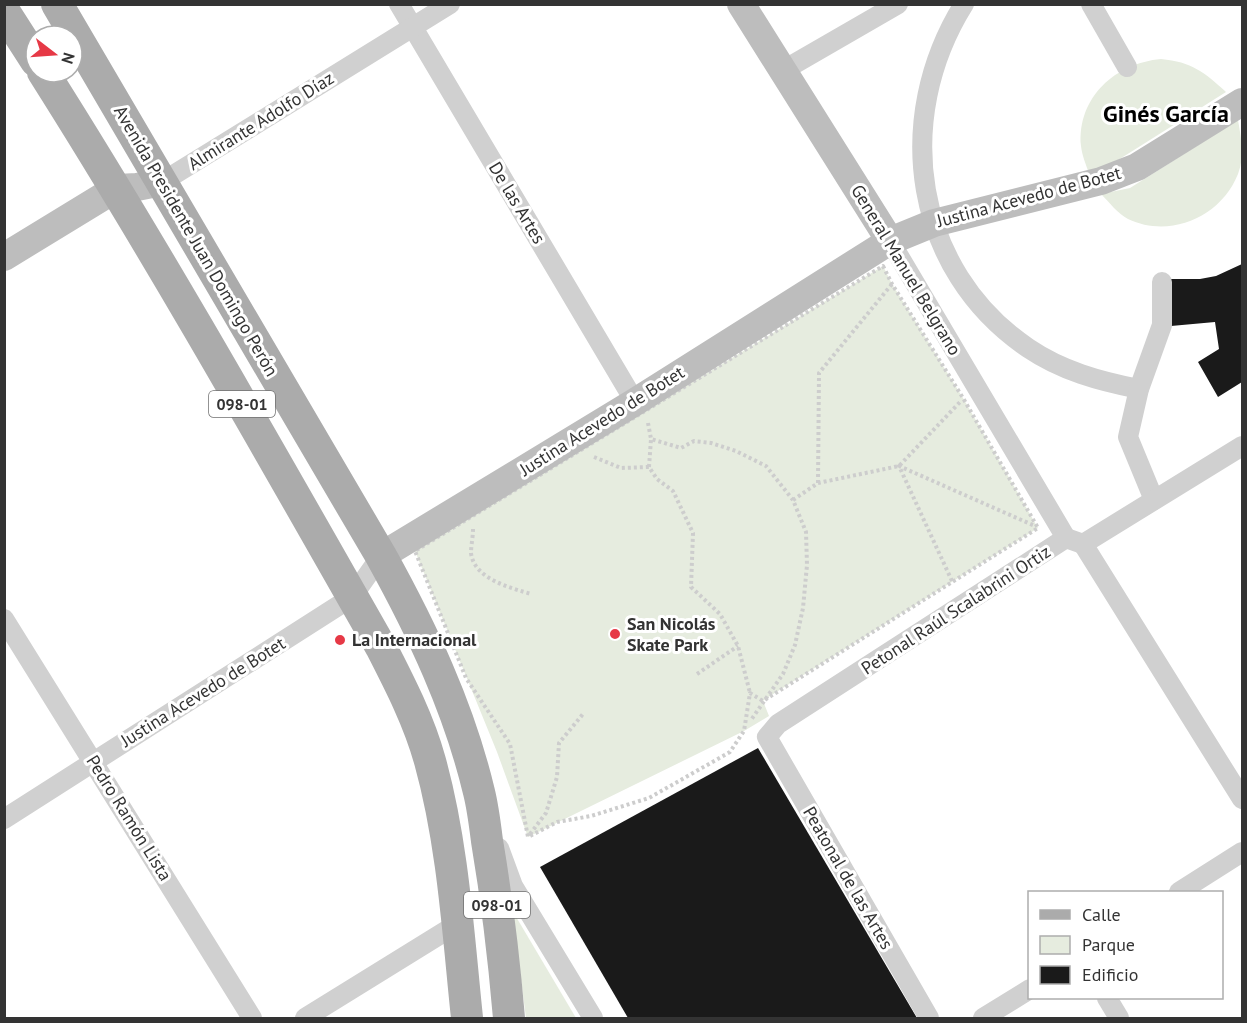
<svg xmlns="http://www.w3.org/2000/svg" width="1247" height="1023" font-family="'PT Sans',sans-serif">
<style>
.green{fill:#e6ecdf}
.building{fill:#1a1a1a}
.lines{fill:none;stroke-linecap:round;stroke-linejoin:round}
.path{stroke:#cdcdcd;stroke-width:4;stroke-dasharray:3 3;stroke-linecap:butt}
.street{stroke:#d0d0d0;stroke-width:20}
.secondary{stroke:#bdbdbd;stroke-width:28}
.primary{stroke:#ababab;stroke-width:32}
.poi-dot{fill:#e63946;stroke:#fff;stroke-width:2}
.labels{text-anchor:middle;stroke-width:6;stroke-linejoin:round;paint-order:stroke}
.shield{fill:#fff;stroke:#707070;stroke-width:1.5}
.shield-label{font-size:16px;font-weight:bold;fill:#333}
.street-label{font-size:18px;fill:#333;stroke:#fff}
.poi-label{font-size:18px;font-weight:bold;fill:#333;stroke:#fff;text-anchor:start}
.district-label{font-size:24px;font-weight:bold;fill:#000;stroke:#fff}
</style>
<rect width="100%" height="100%" fill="#fff"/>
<!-- green -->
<g class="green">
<path d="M1161 59C1192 62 1204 72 1226 92L1107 167 1089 173C1086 165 1082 155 1081 146 1077 97 1116 63 1161 59Z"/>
<path d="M1238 120C1241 138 1245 156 1238 174 1221 217 1170 239 1128 219 1118 214 1109 202 1101 194L1130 188Z"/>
<polygon points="883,266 892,284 963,398 1038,528 770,696 763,701 769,716 744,731 528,837 497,752 415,551"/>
<polygon points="512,910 576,1018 526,1018"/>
</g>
<!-- building -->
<g class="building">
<polygon points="1242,264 1242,382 1218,397 1198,362 1219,349 1215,322 1171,326 1166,279 1200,279 1216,276"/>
<polygon points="758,748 917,1018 628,1018 540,867"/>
</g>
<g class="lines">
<!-- path -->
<g class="path">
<polygon points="883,266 892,284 963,398 1038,528 763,701 750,693 744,731 730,752 649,798 591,816 557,822 528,837 510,744 466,678 415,551"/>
<polyline points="648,423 651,439 681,448 694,441 711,443 736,451 766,466 793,500 806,532 807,565 803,608 795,645 783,674 751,720"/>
<polyline points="594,457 621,468 649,467 657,479 673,491 693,533 691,587 720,614 738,646 750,693"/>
<polyline points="649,467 651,439"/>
<polyline points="818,483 819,373 892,284"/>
<polyline points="793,500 818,483 899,466 961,401"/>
<path d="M473 529C473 537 471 546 471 553 474 579 511 588 531 594"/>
<polyline points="952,581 899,466 1035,526"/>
<polyline points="697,674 738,646"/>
<polyline points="530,834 546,813 557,777 559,743 583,714"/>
</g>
<!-- street -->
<g class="street">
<polyline points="399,4 635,402"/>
<path d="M964 4C892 119 913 270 1028 348 1062 371 1099 381 1139 389"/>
<polyline points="1091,4 1127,67"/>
<polyline points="782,71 898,4"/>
<polyline points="162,182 450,4"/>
<polyline points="890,241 1066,538"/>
<polyline points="1154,500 1128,437 1139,389 1162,325 1162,282"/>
<polyline points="1083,544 1242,799"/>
<polyline points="4,619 252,1018"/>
<polyline points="4,819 352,597 381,556"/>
<polyline points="499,848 513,886 593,1018"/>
<polyline points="1179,892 1242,852"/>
<polyline points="1107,998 1119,1018"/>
<polyline points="305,1018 457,924"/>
<polyline points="929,1018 767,737 778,724 1066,538 1083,544 1242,446"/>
<polyline points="983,1018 1030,989"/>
</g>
<!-- secondary -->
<g class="secondary">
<polyline points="741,4 890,241"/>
<polyline points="4,257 117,188 137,187 162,182"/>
<polyline points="381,556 635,402 890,241 934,223 1101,181 1137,167 1242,102"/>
</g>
<!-- primary -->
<g class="primary">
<path d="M57 4 381 556C422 630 459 708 479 792 483 808 485 825 487 841 497 900 504 959 509 1018"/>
<polyline points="4,11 36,61"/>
<path d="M43 72C162 260 271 454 381 647 400 684 419 721 430 761 453 844 458 932 467 1018"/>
</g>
</g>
<!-- markers -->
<g class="poi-dot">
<circle cx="615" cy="634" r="6"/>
<circle cx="340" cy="640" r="6"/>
</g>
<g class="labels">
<!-- shield labels -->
<g class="shield">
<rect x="209" y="391" width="66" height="26" rx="4.5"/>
<rect x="464" y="892" width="66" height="26" rx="4.5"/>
</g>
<g class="shield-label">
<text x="242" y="410">098-01</text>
<text x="497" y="911">098-01</text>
</g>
<!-- street labels -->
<g class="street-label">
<text transform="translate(261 121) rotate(-32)" y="6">Almirante Adolfo Díaz</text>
<text transform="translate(1029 197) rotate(-15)" y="6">Justina Acevedo de Botet</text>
<text transform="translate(517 203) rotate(59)" y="6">De las Artes</text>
<text transform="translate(196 241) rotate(60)" y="6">Avenida Presidente Juan Domingo Perón</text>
<text transform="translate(906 270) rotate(59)" y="6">General Manuel Belgrano</text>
<text transform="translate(602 421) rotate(-32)" y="6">Justina Acevedo de Botet</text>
<text transform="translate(956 610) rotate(-33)" y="6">Petonal Raúl Scalabrini Ortiz</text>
<text transform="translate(203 692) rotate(-32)" y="6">Justina Acevedo de Botet</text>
<text transform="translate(129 818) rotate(58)" y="6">Pedro Ramón Lista</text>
<text transform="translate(848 878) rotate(60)" y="6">Peatonal de las Artes</text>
</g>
<!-- poi labels -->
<g class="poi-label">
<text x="627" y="630">San Nicolás<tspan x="627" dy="21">Skate Park</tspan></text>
<text x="352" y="646">La Internacional</text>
</g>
<!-- district labels -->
<g class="district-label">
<text x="1166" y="122">Ginés García</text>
</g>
</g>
<!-- border -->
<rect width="1247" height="1023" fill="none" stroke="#333333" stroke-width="12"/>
<!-- legend -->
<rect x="1028" y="891" width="195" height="108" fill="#ffffff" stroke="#adadad" stroke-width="1.5"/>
<rect x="1040" y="910" width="30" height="9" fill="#ababab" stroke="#adadad" stroke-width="1.5"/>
<text x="1082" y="921" font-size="18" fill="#333333">Calle</text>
<rect x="1040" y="936" width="30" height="18" fill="#e6ecdf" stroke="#adadad" stroke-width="1.5"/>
<text x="1082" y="951" font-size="18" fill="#333333">Parque</text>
<rect x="1040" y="966" width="30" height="18" fill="#1a1a1a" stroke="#adadad" stroke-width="1.5"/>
<text x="1082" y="981" font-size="18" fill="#333333">Edificio</text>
<!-- north arrow -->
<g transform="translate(54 54) rotate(107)"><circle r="28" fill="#ffffff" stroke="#adadad" stroke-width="1.5"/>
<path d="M0-4.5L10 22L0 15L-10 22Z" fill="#e63946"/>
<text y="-9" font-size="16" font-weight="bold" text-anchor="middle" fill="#333333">N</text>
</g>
</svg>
